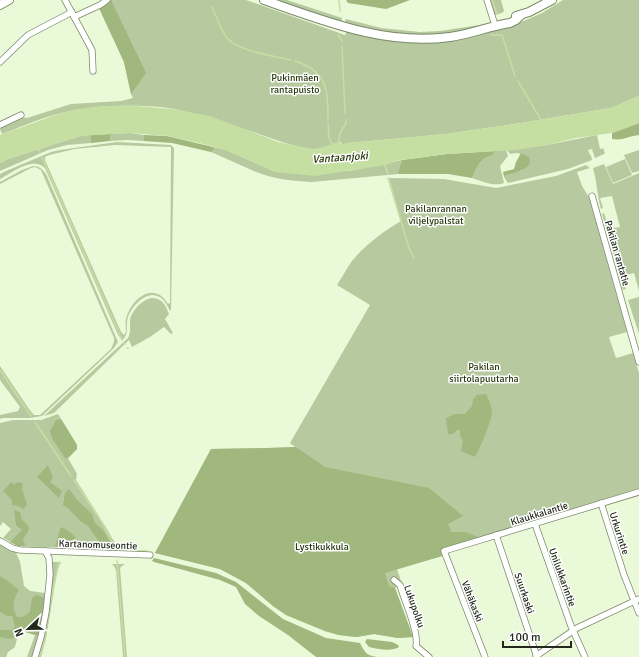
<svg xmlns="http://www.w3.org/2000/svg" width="639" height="657" font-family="Signika,sans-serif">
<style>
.green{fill:#b7ca9f;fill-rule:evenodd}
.forest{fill:#a0b87e}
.water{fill:#c5dfa3}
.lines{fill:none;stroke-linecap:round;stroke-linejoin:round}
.stream{stroke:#c5dfa3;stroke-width:1.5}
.street-casing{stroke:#7c896b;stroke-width:7}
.primary-casing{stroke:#7c896b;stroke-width:10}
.street{stroke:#fff;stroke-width:5.5}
.primary{stroke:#fff;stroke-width:8}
.labels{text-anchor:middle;stroke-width:3;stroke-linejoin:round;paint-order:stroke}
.park-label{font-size:10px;fill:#2a3a0f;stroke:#fff}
.street-label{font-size:10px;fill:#23281c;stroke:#fff}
.water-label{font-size:11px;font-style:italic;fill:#233206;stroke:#fff}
</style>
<rect width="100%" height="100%" fill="#eaf9d8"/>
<!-- green -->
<g class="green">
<path d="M111 0H246L345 35 347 31 372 38 409 42 511 25 512 26 542 13 563 0H639V96L611 108 515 124 446 134 348 143 343 145 341 142C331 144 321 150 311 149 288 146 266 136 244 129 223 122 196 114 174 109 146 104 99 105 71 111 47 115 24 126 2 134L0 129 2 127 21 117 27 118 71 104 121 101 133 98 131 94 124 62 99 8Z"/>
<polygon points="274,0 287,0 339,17 342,18 342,20 341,22 319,16"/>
<polygon points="489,0 501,0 504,11 502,13 495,15"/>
<path d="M346 19 381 28 420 32 440 31 486 24C441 43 392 34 346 23L345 21Z"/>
<polygon points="130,133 144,135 144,141 127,140 110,141 111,134"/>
<polygon points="90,135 91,143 67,145 48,150 0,171 0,163 8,159 80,136"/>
<polygon points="597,135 600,149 603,148 605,153 604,154 595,158 592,149 588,150 590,155 591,155 592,160 568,169 508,183 504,177 505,175 523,170 525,155 517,153 510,154 507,150 547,145"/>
<path d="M117 142 171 145 174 148 171 309 170 311C166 303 163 296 153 295 142 295 131 308 128 317 125 326 130 334 122 340L118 335 45 168C32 156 13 172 0 179V174L6 171 51 152 60 150ZM115 145 171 147 170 303 168 304C154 280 131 299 126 319 125 324 126 328 126 332L124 335 121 332 45 160V157L49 155 75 149Z"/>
<path d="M213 147 226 150 276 172 349 171 402 160C402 165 400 169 398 174L312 182C293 181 272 179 254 171 239 165 226 158 211 152Z"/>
<path d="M506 150 508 156 500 166 504 183C495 187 481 181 472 178 477 167 480 158 493 155L495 151Z"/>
<polygon points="639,150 639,171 632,173 624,155"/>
<polygon points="625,159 632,175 613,183 606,167"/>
<path d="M604 164 613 184 639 173V291L634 273 622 276 626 289 623 290 602 214 604 213 609 229 620 227 612 196 600 198 603 208 601 209C597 195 597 182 593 168Z"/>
<path d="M586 165 590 168 577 172 582 186 589 197 627 332 609 337 616 358 633 353 639 373V489L512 527 442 549V556L397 569 402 584 395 588 413 637 398 638 374 634 356 637 339 635 325 631 286 615 273 606 246 583 220 569 155 553 211 449 268 448 295 447 290 443 370 305 337 285C342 277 347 268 352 261 366 244 383 232 401 221L389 178 444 179 496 188 556 176Z"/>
<path d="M33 166C40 166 42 169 46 174L118 342 114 348 42 416 30 418H3L0 419V415L18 411 20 407 0 380V366L29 409 34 415H40L111 349 114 342V338L41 170 35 167 31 168 0 184V182L22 170Z"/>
<polygon points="639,297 639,334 628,300"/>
<path d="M151 298C162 298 165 304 169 314L165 319 173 333 171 334 164 327 150 337 132 347 129 340 54 413 44 416 128 338C131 332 130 328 130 322 130 312 142 300 151 298Z"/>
<polygon points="58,414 77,445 77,449 68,458 77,474 76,480 107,529 117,547 36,547 18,546 3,538 11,529 3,522 0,526 0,423 13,420 41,420"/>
<polygon points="0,543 15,550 20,562 24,586 30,591 45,593 41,624 33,657 27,657 35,635 19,630 15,647 8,652 6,657 0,657"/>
<polygon points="51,562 61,562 57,571 46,639 41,657 37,657"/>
<polygon points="112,564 125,564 122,566 120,568 127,657 123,657 116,570 114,566"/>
</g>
<!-- forest -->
<g class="forest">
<polygon points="111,0 146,73 131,94 124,62 99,8"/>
<polygon points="346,0 410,0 386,9 348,3"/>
<path d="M639 123V135C629 136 622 141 612 139V133Z"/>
<polygon points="108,134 111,134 110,141 91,143 90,135"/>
<polygon points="144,135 167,136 213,147 214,149 211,152 172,143 144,141"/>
<path d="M495 151 493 155C480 158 477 167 472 178L448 174H398L402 160 447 154Z"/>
<path d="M521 153 529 157 530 163C525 171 515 173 506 175L504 177 503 172 514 169 516 162Z"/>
<path d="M486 394C489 400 492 406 492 413 491 422 480 449 475 457L461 451 463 441 460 436V430H457L453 434H448L446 418 455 414H465L472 406 473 399 477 395Z"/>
<polygon points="61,419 77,445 77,449 68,458 65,458 52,438 50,431 56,420"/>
<polygon points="296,447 325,467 429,488 463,516 448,524 451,532 466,532 478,537 442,549 442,556 385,573 389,586 395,588 413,637 398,638 374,634 356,637 339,635 325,631 286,615 273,606 246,583 220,569 155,553 211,449 268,448"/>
<polygon points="48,465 53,477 50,482 62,491 59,498 37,477"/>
<polygon points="11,482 14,484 19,482 23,484 22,489 27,504 24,509 15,505 13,506 11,499 3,491"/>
<polygon points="69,489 77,500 92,514 95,523 103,530 113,547 103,547 88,526 80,521 69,509 63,505 65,493"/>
<path d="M14 510 20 512 22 520C32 527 30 530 23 539L25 546H18L10 542 22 530 16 525Z"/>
<path d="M62 527C71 533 78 536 79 547H55L60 529Z"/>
<path d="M154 558 216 573 236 582 283 619 326 638 360 643C365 653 367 656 378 657H316L288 635 259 616 245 604 236 587 220 580 154 562 152 561Z"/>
<path d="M0 576 8 581 19 590C13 600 12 607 17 617H23L30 612 32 598 36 595 45 598 41 624 39 636 19 630C12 642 12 639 0 637V630H11L15 627 12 616H7L0 612Z"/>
<path d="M367 639 392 642 398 645 399 647C392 652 377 649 369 647L365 642Z"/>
</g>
<!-- water -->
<polygon class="water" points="639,96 639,123 612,133 576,138 547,145 515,150 447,154 400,160 385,165 315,176 276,172 226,150 195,142 167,136 130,133 80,136 39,149 8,159 0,163 0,135 58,114 72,110 103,106 136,106 172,109 210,116 278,142 312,149 320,148 339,142 344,145 348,143 445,134 515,124 611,108"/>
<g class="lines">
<!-- stream -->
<g class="stream">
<polyline points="339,0 340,11"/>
<polyline points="492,0 497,14"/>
<path d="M212 7C217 17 220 29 227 38 237 51 275 56 291 60"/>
<polyline points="338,35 341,39 342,42"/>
<polyline points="491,35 502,35 515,76"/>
<polyline points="342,47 345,113"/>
<path d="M295 61C327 71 328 90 328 120"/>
<polyline points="518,81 541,120"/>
<polyline points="328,124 329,137 332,144"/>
<polyline points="339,142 340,133 346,123 346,120"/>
<polyline points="39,149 40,153"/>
<polyline points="42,157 122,340"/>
<polyline points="385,165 388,174"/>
<polyline points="388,178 409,248 414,258"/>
<polyline points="124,343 125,344"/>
<polyline points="127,348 128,348"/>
<polyline points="0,370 31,416"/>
<polyline points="35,422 71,476"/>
<polyline points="74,480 101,521 116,549 116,552"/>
<polyline points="116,549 118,550 147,551"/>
<polyline points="117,561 125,657"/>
<polyline points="39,657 45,639 50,604 59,562"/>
</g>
<defs>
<g id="street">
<polyline points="65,0 92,50 93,71"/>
<polyline points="487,0 495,25"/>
<polyline points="74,17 100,5 107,0"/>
<polyline points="0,62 28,35 72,12"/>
<polyline points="0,125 21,115"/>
<polyline points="592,196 639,362"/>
<polyline points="601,503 624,575 639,613"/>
<polyline points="535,524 571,626 585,657"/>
<polyline points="496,535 537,657"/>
<polyline points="0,541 12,548 20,550 150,555"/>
<path d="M394 580 400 585C404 600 419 632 416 646L429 657"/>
<polyline points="536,656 577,628 639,599"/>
<polyline points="35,657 41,637 46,612 50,575 49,558 45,551"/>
<polyline points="485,657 444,551 639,492"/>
</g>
<g id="primary">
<path d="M264 0C324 21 386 46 450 37 471 34 490 26 510 23L516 20 521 15"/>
<polyline points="0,5 9,0"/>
<polyline points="516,16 529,12 552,0"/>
</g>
</defs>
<!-- street casing -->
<use href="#street" class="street-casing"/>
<!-- primary casing -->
<use href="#primary" class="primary-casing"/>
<!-- street -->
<use href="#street" class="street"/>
<!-- primary -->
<use href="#primary" class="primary"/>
</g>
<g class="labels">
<!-- park labels -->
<g class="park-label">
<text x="295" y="81">Pukinmäen<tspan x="295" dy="12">rantapuisto</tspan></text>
<text x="436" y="212">Pakilanrannan<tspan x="436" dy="12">viljelypalstat</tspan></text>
<text x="484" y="370">Pakilan<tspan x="484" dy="12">siirtolapuutarha</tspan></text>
<text x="322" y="550">Lystikukkula</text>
</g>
<!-- street labels -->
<g class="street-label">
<text transform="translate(618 253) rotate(74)" y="4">Pakilan rantatie</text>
<text transform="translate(539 513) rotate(-17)" y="4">Klaukkalantie</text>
<text transform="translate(620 533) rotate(72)" y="4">Urkurintie</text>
<text transform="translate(98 544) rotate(2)" y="4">Kartanomuseontie</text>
<text transform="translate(563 577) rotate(70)" y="4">Unilukkarintie</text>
<text transform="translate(525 593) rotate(71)" y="4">Suurkaski</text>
<text transform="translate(473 601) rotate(69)" y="4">Vähäkaski</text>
<text transform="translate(415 606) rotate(71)" y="4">Lukupolku</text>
</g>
<!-- water labels -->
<g class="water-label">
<text transform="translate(340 157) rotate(-4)" y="4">Vantaanjoki</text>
</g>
</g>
<!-- north arrow -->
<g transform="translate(28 629) rotate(248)" stroke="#ffffff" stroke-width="3" paint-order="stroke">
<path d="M0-3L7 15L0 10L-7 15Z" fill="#23281c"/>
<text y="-6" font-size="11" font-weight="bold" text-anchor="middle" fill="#23281c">N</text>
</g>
<!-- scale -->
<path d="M503 641v6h68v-6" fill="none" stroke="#23281c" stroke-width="2"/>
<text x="509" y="641" font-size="12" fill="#23281c" stroke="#ffffff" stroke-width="3" paint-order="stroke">100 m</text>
</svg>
